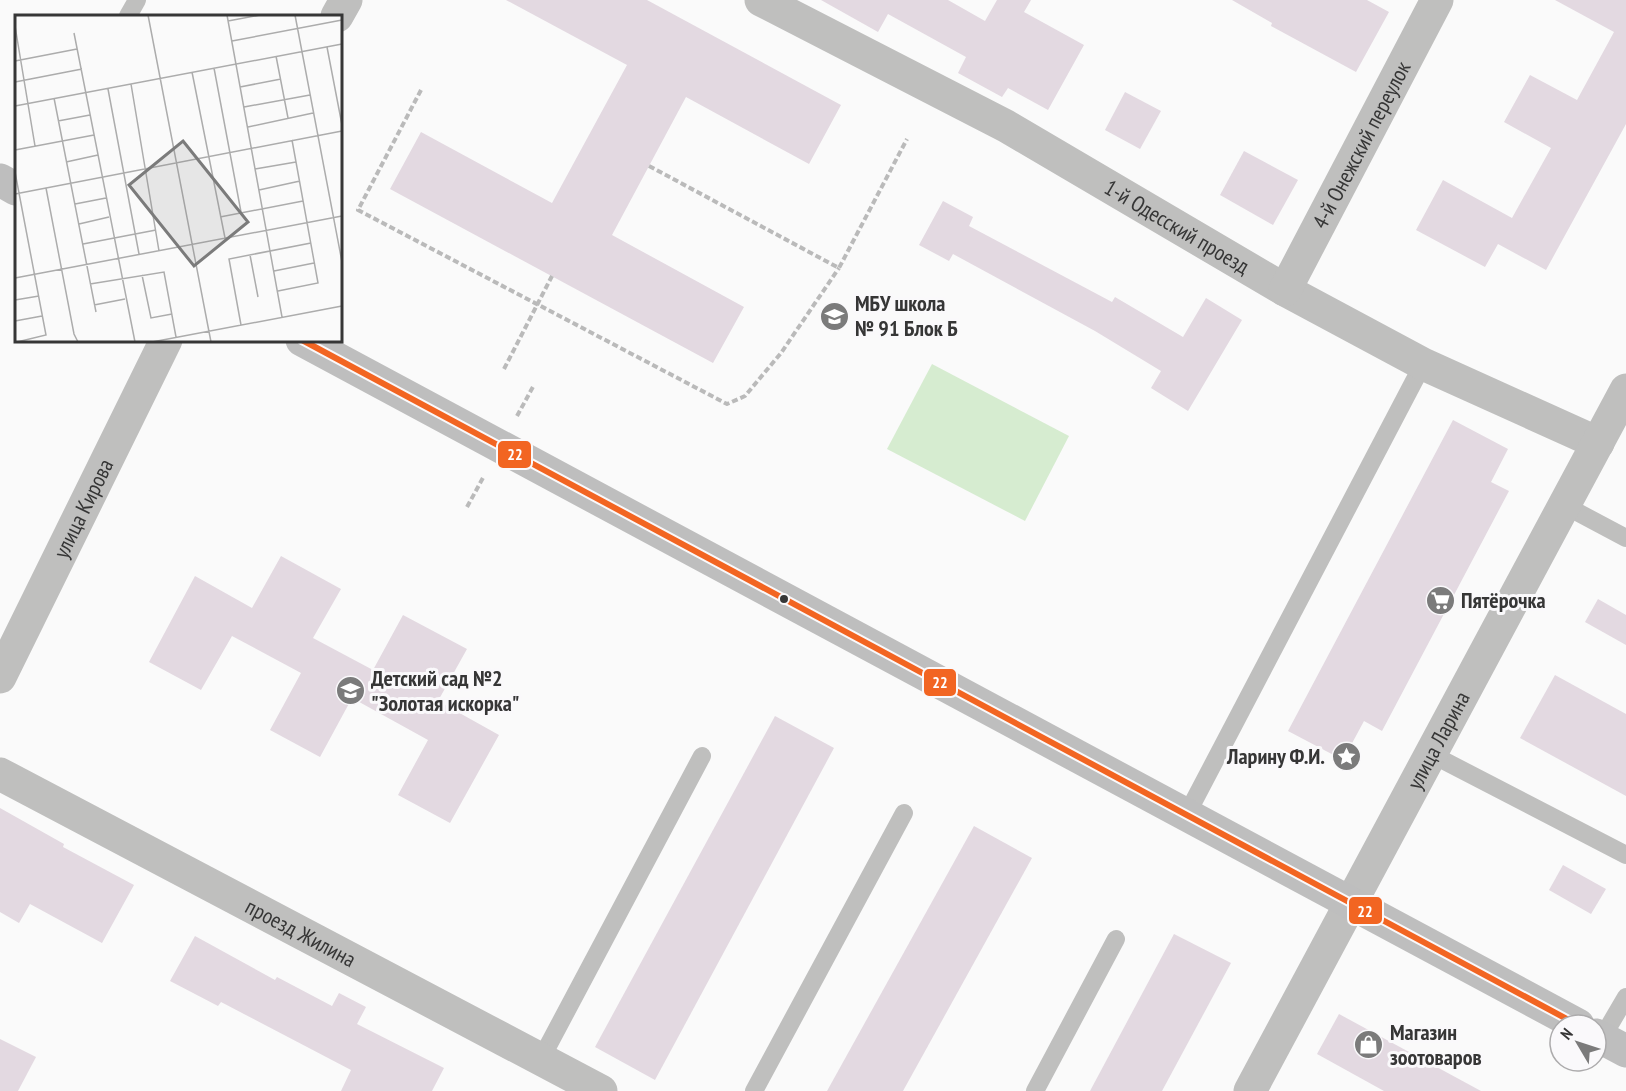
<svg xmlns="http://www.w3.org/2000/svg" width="1626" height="1091" font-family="'PT Sans Narrow',sans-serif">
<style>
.green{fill:#d6ecd0}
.building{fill:#e3d9e1}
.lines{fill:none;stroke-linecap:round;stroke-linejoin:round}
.path{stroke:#bababa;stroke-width:4;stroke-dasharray:6 3;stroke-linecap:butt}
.service{stroke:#bfbfbe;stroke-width:18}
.minor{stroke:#bfbfbe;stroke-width:33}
.tertiary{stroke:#bfbfbe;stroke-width:33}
.secondary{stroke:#bebebe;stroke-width:33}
.bus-1-casing{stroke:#faf9fb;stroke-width:10}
.bus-1{stroke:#f26522;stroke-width:6}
.bus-dot{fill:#363636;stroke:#faf9fb;stroke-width:2}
.labels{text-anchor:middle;stroke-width:6;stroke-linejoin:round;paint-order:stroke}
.street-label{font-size:22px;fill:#363636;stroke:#faf9fb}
.poi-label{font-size:22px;font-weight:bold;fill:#363636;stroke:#faf9fb;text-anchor:start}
.inset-road{fill:none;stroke:#acacac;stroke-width:1.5}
.view{fill:#7b7b7b;fill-opacity:0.15;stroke:#7b7b7b;stroke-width:3}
.inset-edge{fill:none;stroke:#363636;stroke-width:3}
.line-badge{stroke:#faf9fb;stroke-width:2}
.badge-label{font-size:16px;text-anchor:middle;font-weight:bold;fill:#fff}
</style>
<rect width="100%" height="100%" fill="#fafafa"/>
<!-- green -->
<polygon class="green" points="932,364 1069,436 1025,521 887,449"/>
<!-- building -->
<g class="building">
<polygon points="506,0 647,0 841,105 809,164 686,97 612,235 744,307 713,363 390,189 421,132 552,203 627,65"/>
<polygon points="821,0 948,0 985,21 997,0 1031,0 1024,12 1084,45 1048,110 1008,88 1002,97 958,73 966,57 888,14 878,32"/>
<polygon points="1232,0 1367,0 1389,12 1356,72 1271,26 1272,23"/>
<polygon points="1555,0 1626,0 1626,124 1546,270 1498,244 1485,267 1416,230 1443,180 1512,218 1551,148 1504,122 1530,75 1577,100 1614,32"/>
<polygon points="1125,92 1161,111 1140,149 1105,130"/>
<polygon points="1244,151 1298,180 1273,225 1220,195"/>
<polygon points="943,201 973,217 969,226 1112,302 1115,297 1183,337 1206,298 1242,320 1188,411 1151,388 1161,371 1095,331 953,254 949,261 919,245"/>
<polygon points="1453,420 1508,449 1491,482 1509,491 1382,731 1364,721 1343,760 1288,731"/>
<polygon points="281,556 341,589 313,638 373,670 403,615 467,649 438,701 499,735 450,823 398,795 428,740 352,698 320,757 270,730 301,673 232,636 201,690 149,662 195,576 252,608"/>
<polygon points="1598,599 1626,615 1626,645 1585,622"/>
<polygon points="1555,675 1626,714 1626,796 1520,738"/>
<polygon points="775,716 834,748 655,1080 595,1047"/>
<polygon points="0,808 64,844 63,847 134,885 102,943 30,904 19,923 0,912"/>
<polygon points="974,826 1032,858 903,1091 827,1091"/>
<polygon points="1563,865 1606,889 1591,914 1549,890"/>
<polygon points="1174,934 1231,963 1162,1091 1090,1091"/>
<polygon points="195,936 275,980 277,977 332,1006 339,993 366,1007 357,1024 444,1068 432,1091 341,1091 351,1070 221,1002 218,1006 170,981"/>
<polygon points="1339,1014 1481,1091 1384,1091 1317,1054"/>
<polygon points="0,1039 36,1057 18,1091 0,1091"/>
</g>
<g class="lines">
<!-- path -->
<g class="path">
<polyline points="421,90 358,210 727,404 745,396 781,353 839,268"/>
<polyline points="649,166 839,268 907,139"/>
<polyline points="504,369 552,276"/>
<polyline points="517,416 534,385"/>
<polyline points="467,507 484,476"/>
</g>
<!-- service -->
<g class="service">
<polyline points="128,16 137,0"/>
<polyline points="1564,505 1626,538"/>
<polyline points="1431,754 1626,855"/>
<polyline points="1187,814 1423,364"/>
<polyline points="1602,1038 1626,997"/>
<polyline points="541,1059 702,756"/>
<polyline points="754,1091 904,813"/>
<polyline points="1035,1091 1116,939"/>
</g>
<!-- minor -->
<g class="minor">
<path id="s1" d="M761 0 1006 126 1285 290 1423 364 1598 443"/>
<path id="s2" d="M1285 290 1437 0"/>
<path id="s3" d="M0 774 601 1091"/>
</g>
<!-- tertiary -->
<g class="tertiary">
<polyline points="337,16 346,0"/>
<path id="s4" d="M0 677 166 340"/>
<path id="s5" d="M1250 1091 1626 390"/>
</g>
<!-- secondary -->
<g class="secondary">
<polyline points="0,180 16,189"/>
<polyline points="302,340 1578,1025"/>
<polyline points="1596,1035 1626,1051"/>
</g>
<defs>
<polyline id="bus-1" points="302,340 1578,1025"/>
</defs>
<!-- bus-1 casing -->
<use href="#bus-1" class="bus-1-casing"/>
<!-- bus-1 -->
<use href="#bus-1" class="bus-1"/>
</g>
<!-- icons -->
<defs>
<symbol id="school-disc" viewBox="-11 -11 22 22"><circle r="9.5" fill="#7b7b7b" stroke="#faf9fb"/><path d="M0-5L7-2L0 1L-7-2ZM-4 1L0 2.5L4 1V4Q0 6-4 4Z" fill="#fff"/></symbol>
<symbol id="supermarket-disc" viewBox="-11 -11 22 22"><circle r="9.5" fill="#7b7b7b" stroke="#faf9fb"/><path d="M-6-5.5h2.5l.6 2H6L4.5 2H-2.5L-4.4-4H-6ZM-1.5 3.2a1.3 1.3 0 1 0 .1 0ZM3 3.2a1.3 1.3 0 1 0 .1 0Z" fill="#fff"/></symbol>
<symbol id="sight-disc" viewBox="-11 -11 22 22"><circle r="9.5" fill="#7b7b7b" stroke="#faf9fb"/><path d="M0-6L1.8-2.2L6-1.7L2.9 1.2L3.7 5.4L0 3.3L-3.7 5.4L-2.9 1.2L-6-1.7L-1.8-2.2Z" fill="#fff"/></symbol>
<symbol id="shop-disc" viewBox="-11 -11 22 22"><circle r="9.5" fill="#7b7b7b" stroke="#faf9fb"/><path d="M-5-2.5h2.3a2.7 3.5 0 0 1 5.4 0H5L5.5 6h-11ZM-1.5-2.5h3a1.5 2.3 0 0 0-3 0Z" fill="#fff"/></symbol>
</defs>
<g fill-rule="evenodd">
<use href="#school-disc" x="818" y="300" width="33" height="33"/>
<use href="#supermarket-disc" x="1424" y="584" width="33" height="33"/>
<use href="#school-disc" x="334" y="674" width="33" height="33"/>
<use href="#sight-disc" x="1330" y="740" width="33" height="33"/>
<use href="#shop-disc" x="1352" y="1028" width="33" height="33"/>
</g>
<!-- markers -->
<circle class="bus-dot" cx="784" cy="599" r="5"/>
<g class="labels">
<!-- street labels -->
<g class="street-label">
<text dy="8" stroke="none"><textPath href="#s2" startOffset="164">4-й Онежский переулок</textPath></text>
<text dy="8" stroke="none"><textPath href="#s1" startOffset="474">1-й Одесский проезд</textPath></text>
<text dy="8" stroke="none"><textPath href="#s4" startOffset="188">улица Кирова</textPath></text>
<text dy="8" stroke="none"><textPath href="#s5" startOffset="398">улица Ларина</textPath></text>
<text dy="8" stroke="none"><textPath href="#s3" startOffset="340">проезд Жилина</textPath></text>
</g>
<!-- poi labels -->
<g class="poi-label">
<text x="855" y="311">МБУ школа<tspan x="855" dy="25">№ 91 Блок Б</tspan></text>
<text x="1461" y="608">Пятёрочка</text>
<text x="371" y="686">Детский сад №2<tspan x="371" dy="25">"Золотая искорка"</tspan></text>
<text x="1325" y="764" text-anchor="end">Ларину Ф.И.</text>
<text x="1390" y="1040">Магазин<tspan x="1390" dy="25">зоотоваров</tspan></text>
</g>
</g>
<!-- overview -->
<g transform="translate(15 15)">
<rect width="327" height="327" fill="#fafafa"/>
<path class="inset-road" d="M133 0 196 327M212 0 267 302M280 0 327 247M213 6 245 0M0 11 20 131M59 18 120 327M217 26 327 5M312 32 327 110M261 41 273 103M0 46 62 34M199 53 226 197M177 57 210 223M0 67 67 54M116 69 144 236M225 72 266 64M93 74 124 239M39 83 81 297M0 91 327 29M229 92 295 80M43 106 75 100M233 112 298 98M0 135 79 120M51 147 83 140M240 154 281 147M0 157 31 320 2 327M31 173 59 319 63 327M244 175 285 166M0 179 327 116M60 189 91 183M205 202 288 186M64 209 94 202M68 229 141 215M235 240 243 282M259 256 299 248M127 260 136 303 157 299M0 263 327 201M75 269 149 257 161 322M263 276 303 268 277 125M0 285 24 281M79 290 110 284M0 306 27 301M226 310 214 244 296 228M137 327 327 291"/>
<path class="view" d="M168 126 233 207 179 251 114 170Z"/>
<rect width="327" height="327" class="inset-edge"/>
</g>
<g class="line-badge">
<rect x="497" y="440" width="35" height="29" rx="6" fill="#f26522"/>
<rect x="923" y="668" width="34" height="29" rx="6" fill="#f26522"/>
<rect x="1348" y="896" width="35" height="29" rx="6" fill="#f26522"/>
</g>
<g class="badge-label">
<text x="515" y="460">22</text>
<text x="940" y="688">22</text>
<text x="1365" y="917">22</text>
</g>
<!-- north arrow -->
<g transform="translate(1578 1043) rotate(309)"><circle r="28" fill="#faf9fb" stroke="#acabac" stroke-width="1.5"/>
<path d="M0-4.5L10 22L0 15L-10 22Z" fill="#7b7b7b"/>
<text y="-9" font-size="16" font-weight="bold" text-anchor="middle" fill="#363636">N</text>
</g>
</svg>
